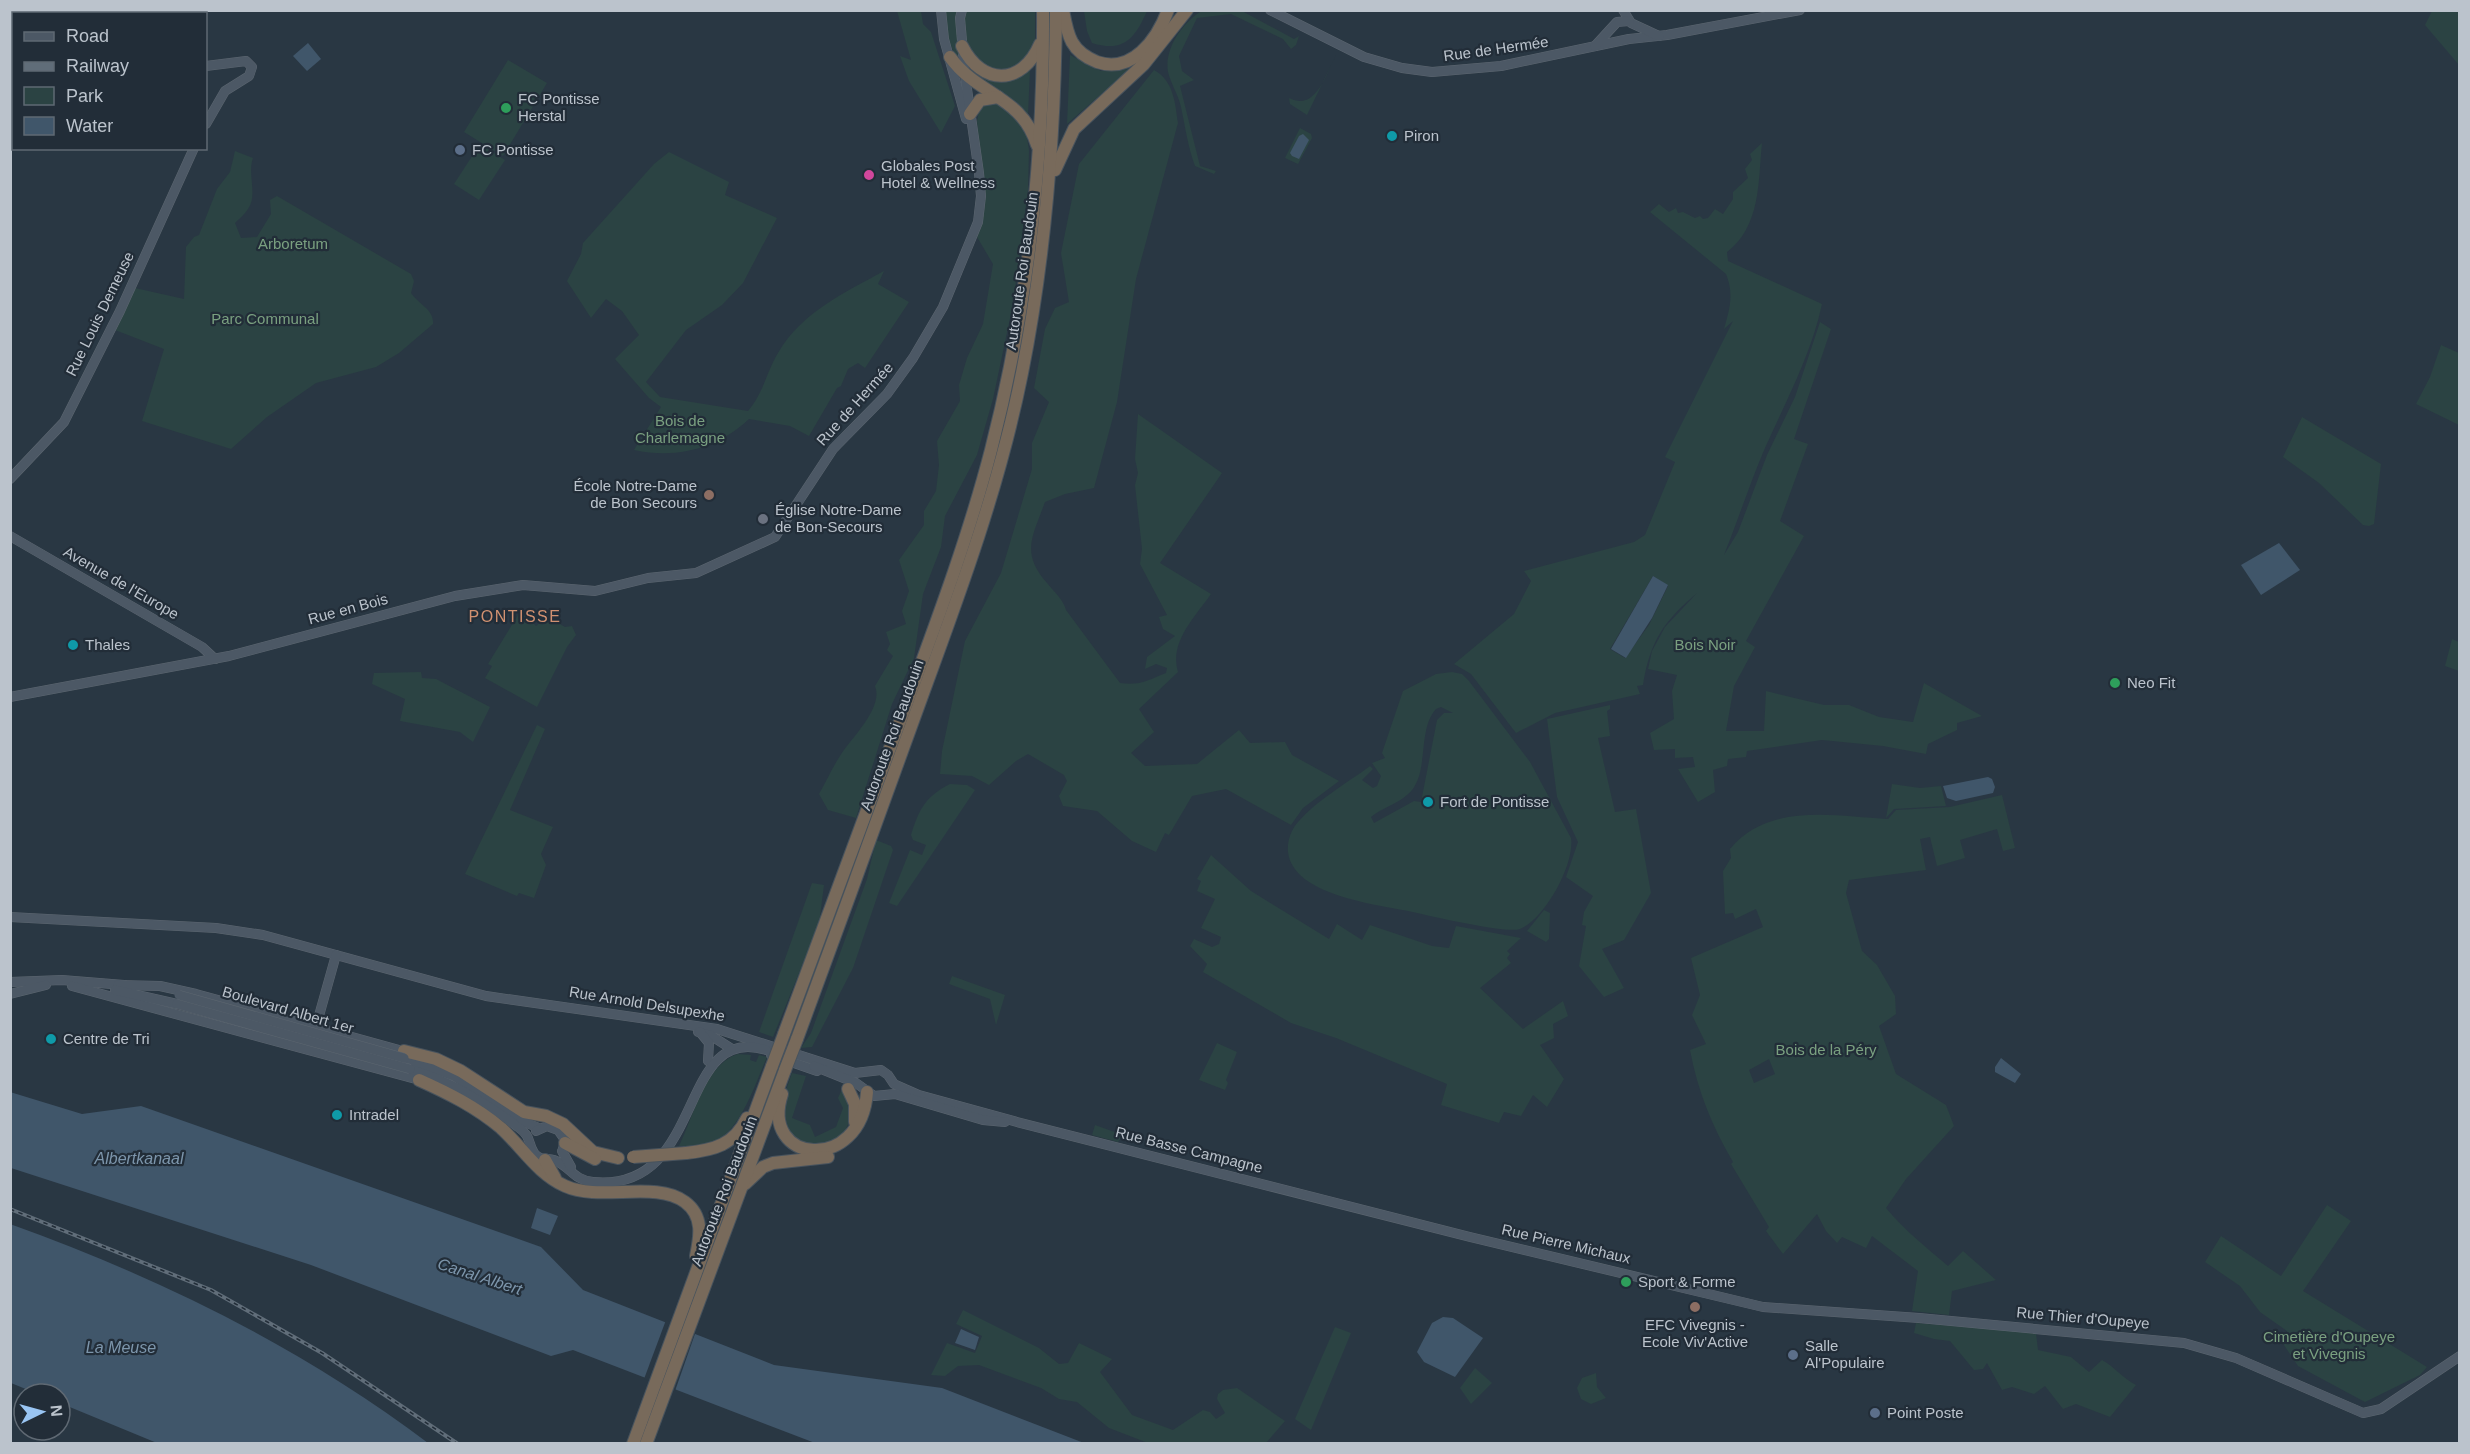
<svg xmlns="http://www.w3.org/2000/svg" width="2470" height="1454" font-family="Arial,sans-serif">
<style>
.green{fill:#2b4343;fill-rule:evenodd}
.water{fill:#40566a}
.pier{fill:#293743}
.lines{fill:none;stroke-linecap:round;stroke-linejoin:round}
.secondary-casing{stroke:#5c6670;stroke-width:10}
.highway-casing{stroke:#48535d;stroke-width:14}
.secondary{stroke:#4c5865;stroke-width:9}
.highway{stroke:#786a5b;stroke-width:12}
.rail-casing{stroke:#606d79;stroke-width:4}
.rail{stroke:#222d38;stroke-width:1.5;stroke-dasharray:4.5;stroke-linecap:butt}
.secondary-bridge-casing{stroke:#5c6670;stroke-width:10;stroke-linecap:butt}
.highway-bridge-casing{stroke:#48535d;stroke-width:14;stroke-linecap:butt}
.secondary-bridge{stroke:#4c5865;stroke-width:9}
.highway-bridge{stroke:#786a5b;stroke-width:12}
.leisure-dot{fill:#2e9e5b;stroke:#222d38;stroke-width:2}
.culture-dot{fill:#0f9aa8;stroke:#222d38;stroke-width:2}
.service-dot{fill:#5c6f8a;stroke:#222d38;stroke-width:2}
.hotel-dot{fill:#d1479c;stroke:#222d38;stroke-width:2}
.education-dot{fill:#8d6e63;stroke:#222d38;stroke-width:2}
.worship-dot{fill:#6b7280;stroke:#222d38;stroke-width:2}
.labels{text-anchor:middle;stroke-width:4.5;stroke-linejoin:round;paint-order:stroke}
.street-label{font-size:15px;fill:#bbc3cc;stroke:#222d38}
.poi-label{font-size:15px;fill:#bbc3cc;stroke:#222d38;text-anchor:start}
.park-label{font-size:15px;fill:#7aa080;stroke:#222d38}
.neighbourhood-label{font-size:16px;letter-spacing:1.5px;fill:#d19171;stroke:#222d38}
.water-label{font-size:16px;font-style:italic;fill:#7d96ac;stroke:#222d38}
</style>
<rect width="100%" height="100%" fill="#293743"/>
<!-- green -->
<g class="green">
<path d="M1203 10 1242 11 1294 39 1299 36 1296 45 1291 49 1283 39 1231 14 1197 18 1179 56 1182 71 1194 80 1180 86 1200 166 1216 171 1214 174 1195 166C1188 147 1185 126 1181 107 1178 94 1171 84 1168 72 1164 48 1183 22 1203 10Z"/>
<polygon points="897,11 921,11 923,24 931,32 955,106 941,133 909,81 900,56 911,60"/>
<path d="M944 11H958L961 65C950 50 945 29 944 11Z"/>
<path d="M967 11H1035V45L1016 70H986C973 54 954 32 967 11Z"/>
<path d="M1084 11V10L1147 11C1135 38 1124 53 1092 43L1087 31Z"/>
<polygon points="2432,11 2459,11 2459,65 2425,25"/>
<polygon points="1070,55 1101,71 1130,69 1067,124"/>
<path d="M1336 55 1307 115 1290 104 1289 98C1316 112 1326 74 1336 55Z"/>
<polygon points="508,60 547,83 503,156 464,132"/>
<polygon points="966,61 977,72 1030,69 1028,115 968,74"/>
<path d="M1154 70C1174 81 1175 103 1178 123L1136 279 1117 402 1094 488 1065 494 1045 502C1033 536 1020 552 1047 583 1054 592 1063 599 1066 610L1120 683C1139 686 1149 680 1166 673L1167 668 1156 664 1145 669 1147 657 1175 636 1163 629 1159 617 1167 615 1140 564 1142 549 1135 485 1138 473 1135 459 1138 414 1222 473 1160 563 1211 594C1195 617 1169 642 1178 672L1139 709 1154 732 1131 753 1145 766 1197 764 1239 730 1250 743 1285 742 1292 755 1339 781 1303 808 1291 825 1226 789 1192 796 1169 835 1165 833 1156 852 1132 841 1097 811 1063 806 1059 796 1067 781 1064 775 1028 754 1016 761 989 785 972 776 940 774 942 751 965 641 1001 573 1032 469V443L1049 402 1034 388 1045 329 1055 308 1069 302 1061 253 1079 164Z"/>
<path d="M990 101 1010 109 1025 126 1029 150 1028 190 1013 304 993 399 977 455 945 516 941 547 923 594 914 658 892 704 856 818 828 810 819 794C826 782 832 768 840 756 850 739 884 708 875 686L893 656 887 650 890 644 886 632 906 624 902 611 909 591 899 560 924 525V511L936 491 939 465 937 441 960 401 959 385 967 358 983 324 993 264 977 237 984 201 977 121 980 106Z"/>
<polygon points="1300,128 1311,134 1312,138 1298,164 1285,158"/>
<path d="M1762 143C1758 182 1761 226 1727 252L1728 261 1822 304C1811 355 1786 401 1765 448 1750 483 1738 520 1724 555L1738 532 1767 455 1795 397 1820 322 1831 329 1794 439 1808 444 1780 521 1804 536 1746 641 1755 647 1734 686 1726 731H1764L1766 691 1824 705H1849L1879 717 1913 722 1924 683 1982 716 1957 723V730L1928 744 1926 754 1883 746 1822 740 1747 751 1746 757 1728 759 1727 766 1713 770 1715 792 1698 802 1678 769 1695 767 1693 757 1675 758V749L1654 750 1650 733 1674 719 1672 691 1677 675 1648 669 1652 651 1665 627 1697 593C1664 621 1650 641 1643 685L1637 686 1640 694 1555 713 1516 733 1471 674 1454 664 1514 614 1531 581 1524 571 1634 542 1645 535 1675 462 1665 457 1733 321 1724 329C1730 308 1734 294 1726 274L1650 212 1659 204 1669 212 1676 208 1678 213 1683 212 1695 218 1700 216 1703 219 1708 218 1715 209 1723 214 1733 199V192L1748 178 1745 169 1752 160 1750 154ZM1653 576 1668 586 1649 625 1625 658 1610 649Z"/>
<polygon points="480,144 505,160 479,200 454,184"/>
<path d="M235 151 253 158C247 174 258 195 248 209 245 214 239 219 235 223L241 238 257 237 271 214 270 200 277 196 411 274 414 281 411 293C419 305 434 309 433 324L399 353 376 367 316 383 267 417 231 449 142 421 164 349 115 330 135 288 184 299 186 247 194 237 199 235 217 189 230 172Z"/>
<path d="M669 152 729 182 725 195 777 218 743 283 722 305 686 330 646 382 660 397 748 411C763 394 767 371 778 353 802 312 844 293 884 271L878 284 909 302 865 368 858 363 848 369 841 386 837 388 809 436 790 426 749 419C717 449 677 459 634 450L661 407 649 398 615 359 639 335 622 311 606 299 591 318 567 281 581 254 583 243 654 164Z"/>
<polygon points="2441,345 2459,353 2459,425 2416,404 2430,377"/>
<polygon points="2302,417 2381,464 2374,524 2369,526 2363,525 2319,483 2283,457"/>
<polygon points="521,610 536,626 547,617 565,627 572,626 576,635 567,647 537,707 485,678 492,666 488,664"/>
<polygon points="2452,639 2459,642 2459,671 2445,666"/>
<polygon points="421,672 422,678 436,679 490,707 473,742 460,732 400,721 405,699 372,684 374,673"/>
<path d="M1452 672 1462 674 1469 681 1530 762 1571 838C1575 864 1545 919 1520 929 1507 934 1426 915 1408 911 1374 904 1293 895 1288 852 1287 841 1291 830 1298 822 1318 799 1346 784 1370 766L1373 769 1362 780 1373 788 1377 786 1381 776 1372 763 1385 758 1382 753 1403 691 1436 674ZM1441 707 1453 713H1444L1437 720 1421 802 1414 801 1374 823 1371 817C1382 808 1397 804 1407 795 1431 776 1416 731 1436 709Z"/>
<polygon points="1610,705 1610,709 1607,711 1610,736 1598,738 1615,812 1636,809 1651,893 1624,940 1602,949 1624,988 1604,997 1579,966 1586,926 1582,925 1584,912 1593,896 1566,877 1578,842 1557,797 1547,719"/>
<polygon points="537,725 545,729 510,810 553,827 541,854 546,865 534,898 519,893 517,896 465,874"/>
<path d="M950 784 967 785 975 790 897 906 889 903 910 850 922 855 926 845 913 840 911 835C919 809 926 796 950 784Z"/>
<polygon points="1892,784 1920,788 1941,786 1946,806 1894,809 1886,818"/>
<path d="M2002 795 2015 848 2003 851 1997 829 1960 840 1965 858 1937 866 1930 837 1920 839 1926 870 1849 880 1846 893 1862 951 1877 965 1895 996 1896 1014 1879 1026 1896 1074 1946 1105 1954 1126 1906 1179 1886 1208C1905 1231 1926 1247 1948 1266L1963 1251 1996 1280 1952 1291 1949 1315 1912 1311 1918 1271 1872 1236 1866 1248 1842 1237 1837 1243 1826 1231 1817 1214 1783 1254 1766 1231 1769 1227 1731 1164 1733 1162C1712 1126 1698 1092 1690 1050L1706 1044 1692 1015 1700 995 1691 958 1763 927 1756 909 1735 919 1733 913 1725 914 1723 871 1731 858 1730 849C1769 802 1834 816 1888 819L1896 810 1950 807ZM1769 1059 1775 1074 1754 1083 1749 1070Z"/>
<polygon points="876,840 891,846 893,850 853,968 812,1047 801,1048 811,1033 867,879"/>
<polygon points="1211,855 1251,891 1329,939 1337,924 1362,940 1370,925 1432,946 1449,948 1456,926 1521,938 1507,951 1510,954 1507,958 1511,963 1480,988 1523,1029 1563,1001 1568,1016 1553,1024 1554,1038 1540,1045 1564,1079 1547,1107 1533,1095 1521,1116 1504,1112 1499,1123 1441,1105 1447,1084 1336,1038 1291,1023 1203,972 1207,964 1190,946 1194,939 1212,947 1219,944 1221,937 1201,928 1215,899 1197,891 1201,881 1197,879"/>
<polygon points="812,883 824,885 819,924 773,1037 759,1032"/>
<polygon points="1544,910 1550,913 1549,939 1546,942 1527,931"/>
<polygon points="952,976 1005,995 996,1025 990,999 949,984"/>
<polygon points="1217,1043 1237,1052 1226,1080 1228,1083 1225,1090 1199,1080"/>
<path d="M738 1054 751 1055 750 1060 756 1062 759 1055 767 1057C756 1082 740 1133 712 1143 703 1147 689 1146 679 1146 693 1118 705 1064 738 1054Z"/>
<path d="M792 1073 806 1076 792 1118 810 1125 815 1137 836 1127 843 1108 838 1098 842 1089C861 1109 846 1148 817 1148 810 1148 801 1142 794 1140 778 1110 781 1104 792 1073Z"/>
<polygon points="1095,1125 1123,1135 1118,1142 1092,1135"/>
<polygon points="2327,1205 2351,1221 2303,1291 2427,1367 2420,1375 2365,1402 2298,1366 2282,1342 2287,1331 2260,1312 2240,1286 2205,1262 2221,1236 2281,1276"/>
<polygon points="963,1310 1039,1348 1059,1364 1068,1363 1079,1343 1112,1359 1100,1372 1132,1415 1173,1430 1203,1410 1210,1412 1216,1419 1225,1413 1217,1399 1218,1394 1223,1390 1237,1388 1285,1421 1266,1443 1148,1443 1109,1428 1077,1402 1059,1399 1041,1388 979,1365 958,1366 945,1376 931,1375 947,1343 975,1353 982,1336 956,1324"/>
<path d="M1916 1323 2036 1333 2038 1350 2071 1357 2089 1372 2102 1360C2115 1367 2121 1377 2136 1385L2110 1417 2076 1404 2063 1409 2045 1386 2034 1394 2012 1387 2002 1390 1987 1363 1983 1369 1974 1370 1950 1341 1934 1339 1914 1333Z"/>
<polygon points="1335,1327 1351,1333 1311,1430 1295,1419"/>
<polygon points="1475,1368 1492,1383 1471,1404 1460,1388"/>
<polygon points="1596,1373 1597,1387 1606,1398 1591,1404 1581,1399 1577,1388 1582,1378"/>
</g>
<!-- water -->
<g class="water">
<polygon points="308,43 321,59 307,71 293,56"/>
<polygon points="1303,134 1309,140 1299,159 1292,156 1290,153 1299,136"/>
<polygon points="2279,543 2300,570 2261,595 2241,565"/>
<polygon points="1653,576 1668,585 1652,618 1626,658 1611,649"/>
<polygon points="1988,777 1992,779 1995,787 1993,793 1956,801 1947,798 1943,786"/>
<polygon points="2001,1058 2021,1074 2015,1083 1995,1072 1995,1067"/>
<polygon points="10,1092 82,1114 141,1106 541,1247 583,1290 774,1365 942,1388 1084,1443 815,1443 573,1350 551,1356 311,1265 11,1168"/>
<polygon points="537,1208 558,1216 550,1235 531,1228"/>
<path d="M10 1224C160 1278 301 1347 428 1443H157L60 1403V1394H38L11 1383Z"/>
<polygon points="1443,1317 1453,1318 1483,1338 1455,1377 1424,1362 1417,1352 1432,1323"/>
<polygon points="961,1329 979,1337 975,1350 955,1343"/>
</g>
<!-- pier -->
<polygon class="pier" points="666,1320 696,1331 675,1391 644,1379"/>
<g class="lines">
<defs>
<g id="secondary">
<polyline points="941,10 944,39 966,119"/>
<polyline points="1270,10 1364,57 1402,68 1432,72 1501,66 1629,39 1667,35 1800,10"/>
<polyline points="1623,10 1631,23 1659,36"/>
<polyline points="165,14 168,10"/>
<polyline points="1595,46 1617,22 1629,21"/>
<polyline points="206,66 246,61 252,67 249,76 225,91 206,124"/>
<polyline points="10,479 64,422 120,311 194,148"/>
<polyline points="10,536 202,647 215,659"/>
<polyline points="10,697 229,656 455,596 523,585 595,591 648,578 696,573 775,537 833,449 887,394 913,358 943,307 978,222 981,196 979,173 965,75 960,18 962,10"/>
<polyline points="10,917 216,928 263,935 486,996 717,1029 855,1073 881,1070 888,1075 894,1084 919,1095 1017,1122 1470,1237 1763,1307 1919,1318 2184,1343 2236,1358 2363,1413 2381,1409 2460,1356"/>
<polyline points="10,982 62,980 124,985"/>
<polyline points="118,985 160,986 196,994 410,1053"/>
<polyline points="72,986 423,1081"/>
<polyline points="115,990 177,1004"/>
<polyline points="10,994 46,985"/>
<polyline points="315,1030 336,955"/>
<polyline points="698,1032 710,1035 732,1049"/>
<polyline points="700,1032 709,1043 708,1061"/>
<polyline points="771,1055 817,1071"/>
<polyline points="404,1058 454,1076 522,1121 539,1128"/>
<polyline points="814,1066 856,1083 874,1096 895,1094 983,1120 1005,1122"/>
<path d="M410 1069C450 1081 485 1102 518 1127 532 1137 527 1142 534 1153 540 1161 547 1158 554 1160 570 1166 573 1180 593 1182 707 1193 676 1022 766 1050"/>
<polyline points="536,1131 547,1126 558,1130 565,1140 563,1149"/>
<polyline points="562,1151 571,1167"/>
</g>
<g id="highway">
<path d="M1063 10C1065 21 1067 33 1072 42 1077 51 1087 58 1097 62 1132 74 1157 40 1168 10"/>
<path d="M962 46C982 86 1022 86 1040 44"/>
<path d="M950 57C978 96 1021 95 1037 145"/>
<polyline points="970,114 980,100 998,97"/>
<polyline points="1055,170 1074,129 1144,64 1187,10"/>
<path d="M784 1034C824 927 863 820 903 713 935 626 968 539 991 450 1028 306 1044 159 1043 10"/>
<path d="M797 1039C839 925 881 810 922 696 961 590 1000 484 1022 373 1046 253 1055 133 1056 10"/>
<polyline points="404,1051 436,1059 461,1071 524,1112 546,1116 563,1124 593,1152 618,1158"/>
<path d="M419 1080C448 1093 476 1107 501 1128 523 1148 537 1173 565 1186 600 1202 656 1180 685 1202 704 1216 700 1237 696 1256"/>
<polyline points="848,1089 855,1104 855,1122"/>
<path d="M782 1094C759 1164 861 1174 867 1092"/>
<polyline points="565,1143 595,1159"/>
<path d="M686 1153C714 1150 734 1145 747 1118"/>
<polyline points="545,1160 555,1178"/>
<polyline points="745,1184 763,1167 773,1163 828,1157"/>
<polyline points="633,1444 772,1066"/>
<polyline points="646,1444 785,1070"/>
</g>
</defs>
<!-- secondary casing -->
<use href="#secondary" class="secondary-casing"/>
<!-- highway casing -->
<use href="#highway" class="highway-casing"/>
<!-- secondary -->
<use href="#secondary" class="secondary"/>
<!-- highway -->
<use href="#highway" class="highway"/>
<defs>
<polyline id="rail" points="10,1209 211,1290 322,1353 458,1444"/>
</defs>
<!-- rail casing -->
<use href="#rail" class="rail-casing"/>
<!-- rail -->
<use href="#rail" class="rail"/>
<defs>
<g id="secondary-bridge">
<polyline points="179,995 404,1058"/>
<polyline points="177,1004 410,1069"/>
</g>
<g id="highway-bridge">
<polyline points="772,1066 784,1034"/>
<polyline points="785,1070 797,1039"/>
<polyline points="633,1157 686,1153"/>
</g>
</defs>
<!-- secondary-bridge casing -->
<use href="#secondary-bridge" class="secondary-bridge-casing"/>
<!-- highway-bridge casing -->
<use href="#highway-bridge" class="highway-bridge-casing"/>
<!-- secondary-bridge -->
<use href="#secondary-bridge" class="secondary-bridge"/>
<!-- highway-bridge -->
<use href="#highway-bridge" class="highway-bridge"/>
</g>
<!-- markers -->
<g class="leisure-dot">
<circle cx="506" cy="108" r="6"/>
<circle cx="2115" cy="683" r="6"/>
<circle cx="1626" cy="1282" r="6"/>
</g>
<g class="culture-dot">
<circle cx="1392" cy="136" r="6"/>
<circle cx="73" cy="645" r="6"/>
<circle cx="1428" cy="802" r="6"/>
<circle cx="51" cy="1039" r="6"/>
<circle cx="337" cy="1115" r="6"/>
</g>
<g class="service-dot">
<circle cx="460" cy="150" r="6"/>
<circle cx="1793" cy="1355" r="6"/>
<circle cx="1875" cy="1413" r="6"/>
</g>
<circle class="hotel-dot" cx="869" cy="175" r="6"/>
<g class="education-dot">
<circle cx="709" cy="495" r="6"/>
<circle cx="1695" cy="1307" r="6"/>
</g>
<circle class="worship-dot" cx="763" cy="519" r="6"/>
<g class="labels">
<!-- street labels -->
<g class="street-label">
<text transform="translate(1496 49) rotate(-8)" y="5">Rue de Hermée</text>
<text transform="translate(1022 271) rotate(-82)" y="5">Autoroute Roi Baudouin</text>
<text transform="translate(100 314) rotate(-64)" y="5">Rue Louis Demeuse</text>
<text transform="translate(855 404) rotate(-48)" y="5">Rue de Hermée</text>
<text transform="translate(121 583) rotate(30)" y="5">Avenue de l'Europe</text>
<text transform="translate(348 609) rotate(-15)" y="5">Rue en Bois</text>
<text transform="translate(892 735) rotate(-70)" y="5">Autoroute Roi Baudouin</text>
<text transform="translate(647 1004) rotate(9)" y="5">Rue Arnold Delsupexhe</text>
<text transform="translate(288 1010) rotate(16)" y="5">Boulevard Albert 1er</text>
<text transform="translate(1189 1150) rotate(14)" y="5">Rue Basse Campagne</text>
<text transform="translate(724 1191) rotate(-69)" y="5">Autoroute Roi Baudouin</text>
<text transform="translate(1566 1244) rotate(13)" y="5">Rue Pierre Michaux</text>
<text transform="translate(2083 1318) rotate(5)" y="5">Rue Thier d'Oupeye</text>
</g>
<!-- poi labels -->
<g class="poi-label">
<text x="518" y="104">FC Pontisse<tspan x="518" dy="17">Herstal</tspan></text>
<text x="1404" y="141">Piron</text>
<text x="472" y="155">FC Pontisse</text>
<text x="881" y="171">Globales Post<tspan x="881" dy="17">Hotel &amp; Wellness</tspan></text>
<text x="697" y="491" text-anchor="end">École Notre-Dame<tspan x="697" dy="17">de Bon Secours</tspan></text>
<text x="775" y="515">Église Notre-Dame<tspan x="775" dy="17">de Bon-Secours</tspan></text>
<text x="85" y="650">Thales</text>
<text x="2127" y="688">Neo Fit</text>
<text x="1440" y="807">Fort de Pontisse</text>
<text x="63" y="1044">Centre de Tri</text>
<text x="349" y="1120">Intradel</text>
<text x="1638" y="1287">Sport &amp; Forme</text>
<text x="1695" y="1330" text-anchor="middle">EFC Vivegnis -<tspan x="1695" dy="17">Ecole Viv'Active</tspan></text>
<text x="1805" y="1351">Salle<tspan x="1805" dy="17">Al'Populaire</tspan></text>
<text x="1887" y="1418">Point Poste</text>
</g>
<!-- park labels -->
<g class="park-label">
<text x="293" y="249">Arboretum</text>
<text x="265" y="324">Parc Communal</text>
<text x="680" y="426">Bois de<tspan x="680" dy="17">Charlemagne</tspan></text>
<text x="1705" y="650">Bois Noir</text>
<text x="1826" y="1055">Bois de la Péry</text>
<text x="2329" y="1342">Cimetière d'Oupeye<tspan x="2329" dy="17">et Vivegnis</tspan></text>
</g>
<!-- neighbourhood labels -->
<g class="neighbourhood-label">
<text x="515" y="622">PONTISSE</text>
</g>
<!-- water labels -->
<g class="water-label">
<text x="139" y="1164">Albertkanaal</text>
<text transform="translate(480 1276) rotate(18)" y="6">Canal Albert</text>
<text x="121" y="1353">La Meuse</text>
</g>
</g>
<!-- border -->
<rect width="2470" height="1454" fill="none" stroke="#bbc3cc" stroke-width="24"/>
<!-- legend -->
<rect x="12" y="12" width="195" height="138" fill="#222d38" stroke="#5f6973" stroke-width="1.5"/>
<rect x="24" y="32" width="30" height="9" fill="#4c5865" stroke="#5f6973" stroke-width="1.5"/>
<text x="66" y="42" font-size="18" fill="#bbc3cc">Road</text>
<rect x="24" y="62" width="30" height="9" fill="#606d79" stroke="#5f6973" stroke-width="1.5"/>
<text x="66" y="72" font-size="18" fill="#bbc3cc">Railway</text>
<rect x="24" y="87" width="30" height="18" fill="#2b4343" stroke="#5f6973" stroke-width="1.5"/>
<text x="66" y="102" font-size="18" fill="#bbc3cc">Park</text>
<rect x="24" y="117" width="30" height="18" fill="#40566a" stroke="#5f6973" stroke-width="1.5"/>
<text x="66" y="132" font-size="18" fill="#bbc3cc">Water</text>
<!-- north arrow -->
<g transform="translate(42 1412) rotate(85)"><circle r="28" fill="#222d38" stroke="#5f6973" stroke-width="1.5"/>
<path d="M0-4.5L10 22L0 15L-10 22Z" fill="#99c5f3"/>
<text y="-9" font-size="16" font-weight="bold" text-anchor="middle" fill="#bbc3cc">N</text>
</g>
</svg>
